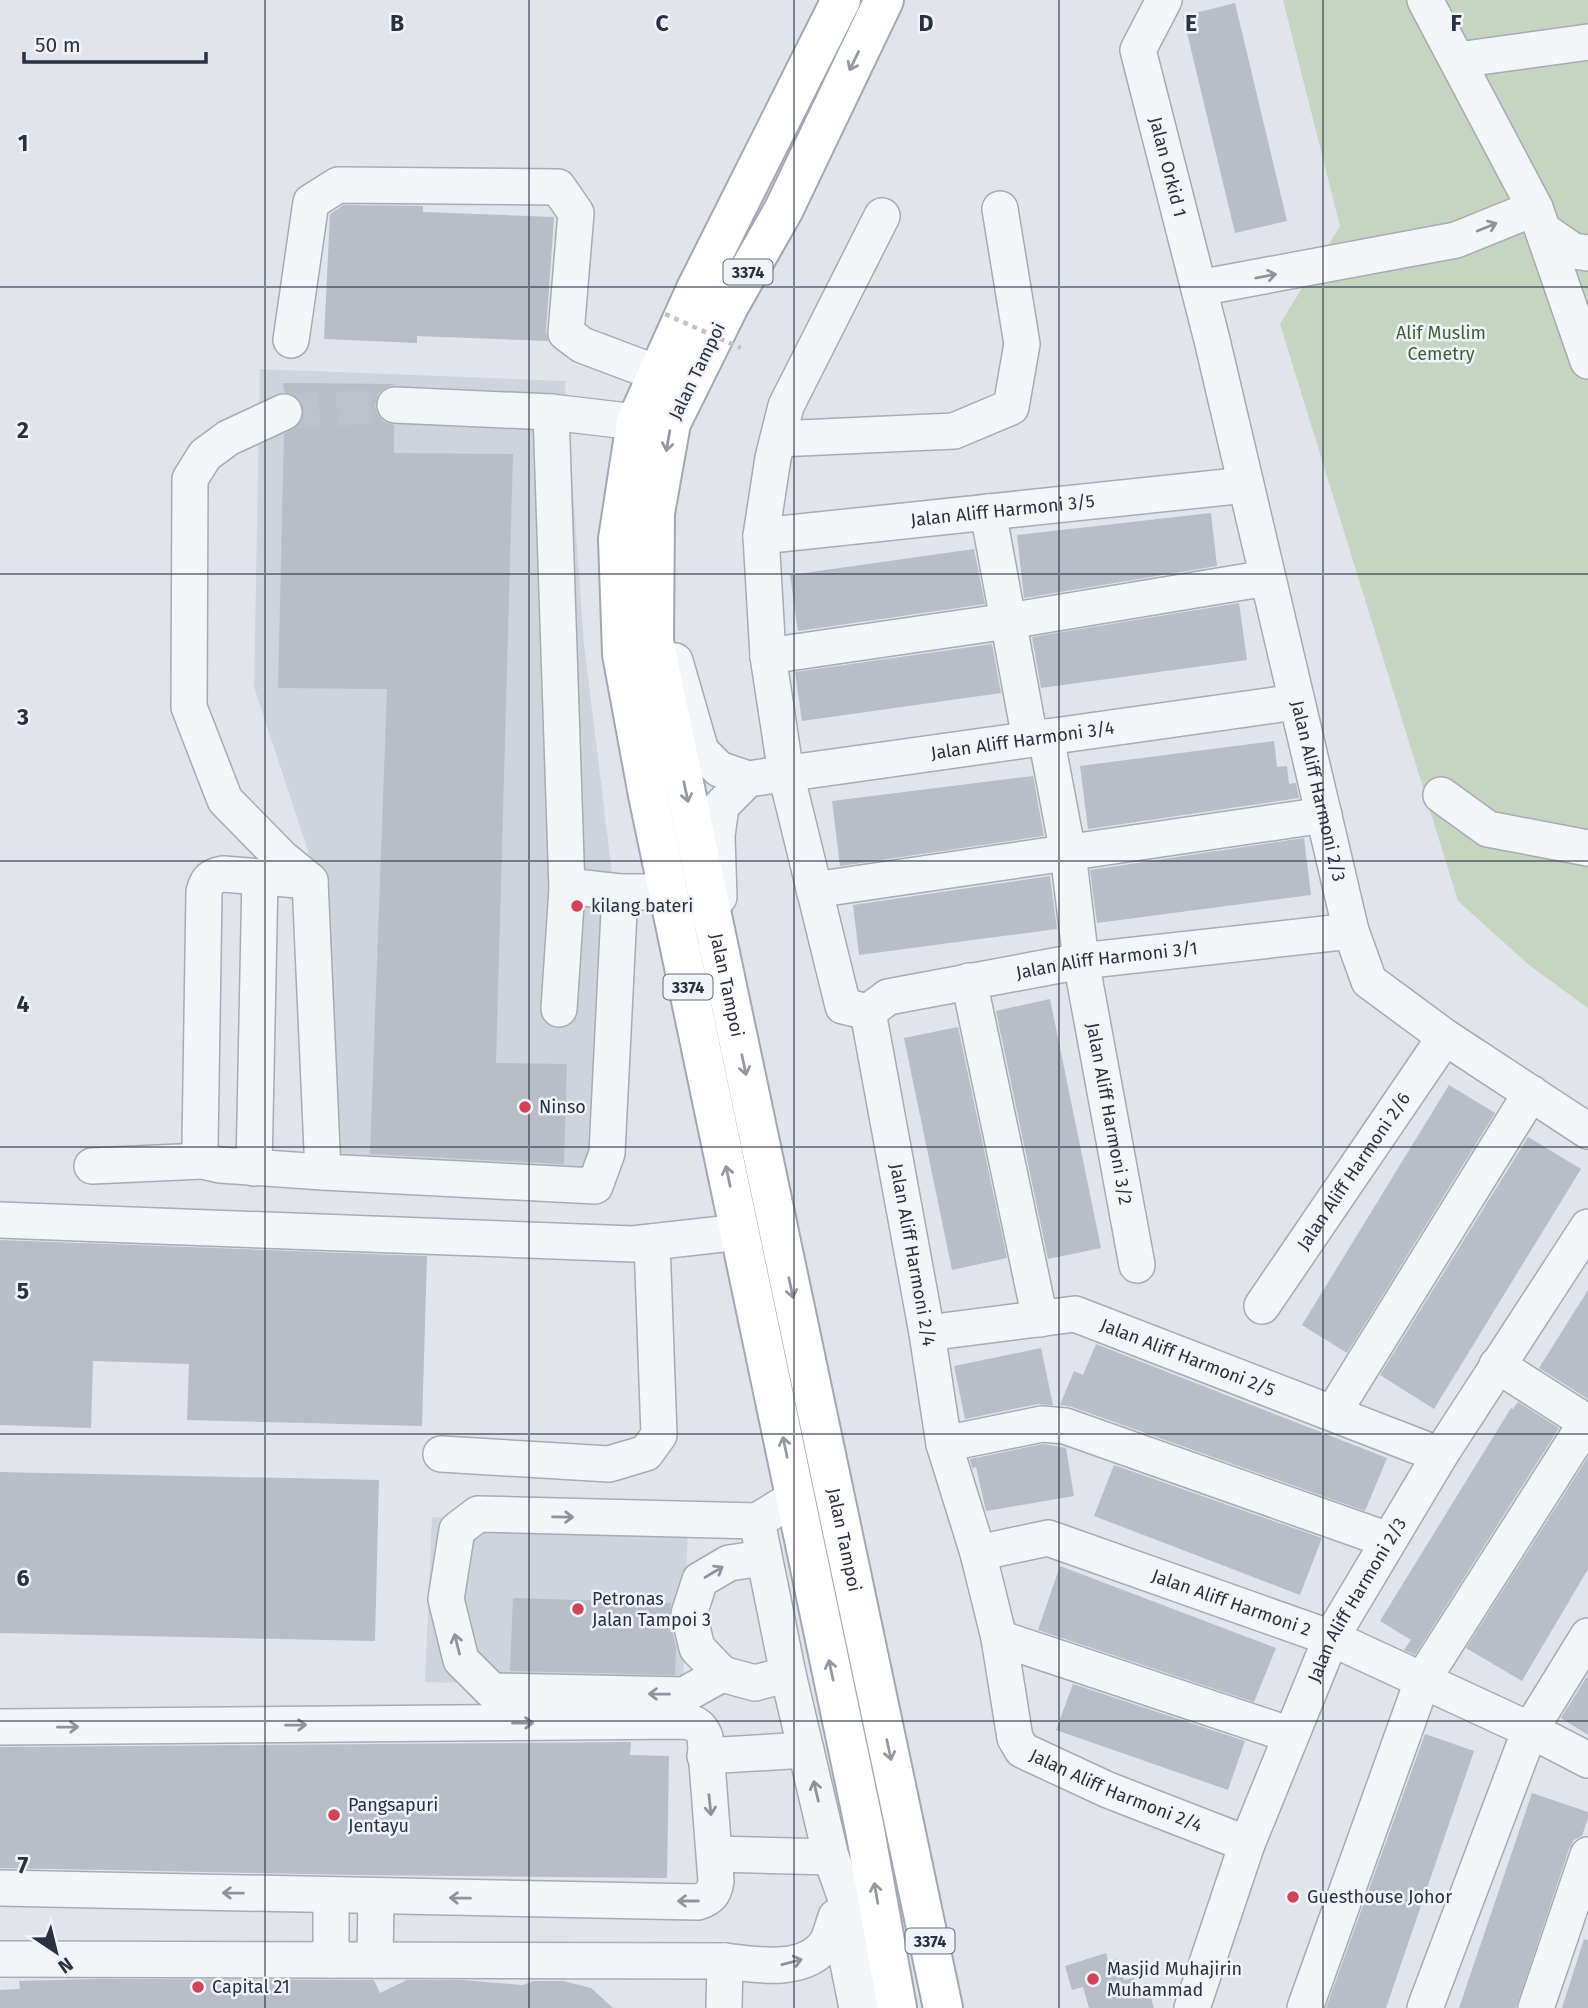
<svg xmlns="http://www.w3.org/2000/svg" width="1588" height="2008" font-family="'Fira Sans',sans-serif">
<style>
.built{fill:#cfd3dc}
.green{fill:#c6d4c2}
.building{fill:#b8bdc7}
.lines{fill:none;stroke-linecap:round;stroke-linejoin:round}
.minor-tunnel{stroke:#bcc0c8;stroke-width:35;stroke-dasharray:35 18;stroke-linecap:butt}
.minor-casing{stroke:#a6abb4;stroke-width:38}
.major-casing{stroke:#a0a8b6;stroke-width:42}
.minor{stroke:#f4f5f8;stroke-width:35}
.major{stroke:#fff;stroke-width:38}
.path-bridge{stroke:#bfc2c9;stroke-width:4.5;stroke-dasharray:5 5;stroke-linecap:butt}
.oneway{stroke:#9498a0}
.oneway2{stroke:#8e939d}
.grid{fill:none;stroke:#293142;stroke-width:2;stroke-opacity:0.55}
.poi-dot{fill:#d14457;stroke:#f0f3f7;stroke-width:2.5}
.labels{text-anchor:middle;stroke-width:5;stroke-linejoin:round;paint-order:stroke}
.shield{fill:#f0f3f7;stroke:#656b78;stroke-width:2}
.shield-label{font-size:16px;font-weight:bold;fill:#293142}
.street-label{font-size:18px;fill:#293142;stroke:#f0f3f7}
.park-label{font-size:18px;fill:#3d5e36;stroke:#f0f3f7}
.poi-label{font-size:18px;fill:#293142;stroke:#f0f3f7;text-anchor:start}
.grid-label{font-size:23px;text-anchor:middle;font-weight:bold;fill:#293142;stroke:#f0f3f7;stroke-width:5;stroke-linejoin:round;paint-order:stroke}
</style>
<rect width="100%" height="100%" fill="#e1e4ea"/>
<!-- built -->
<g class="built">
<polygon points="260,369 565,381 584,644 615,898 590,1181 330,1167 316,875 254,687"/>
<polygon points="432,1517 516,1521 688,1524 683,1688 425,1682"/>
</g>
<!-- green -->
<polygon class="green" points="1283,0 1588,0 1588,1008 1529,965 1458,901 1280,324 1340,226"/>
<!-- building -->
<g class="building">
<polygon points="1235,3 1287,221 1235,233 1183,16"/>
<polygon points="344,205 423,206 423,212 554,217 546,331 548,341 417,336 417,343 324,339 330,214"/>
<polygon points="283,383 395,384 385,388 378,394 375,405 377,414 384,422 394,425 394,453 513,454 496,1063 567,1064 564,1164 370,1154 387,689 278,688 284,434 300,424 304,413 302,403 296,396 284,392"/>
<polygon points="1211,513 1217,566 1024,598 1017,535"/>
<polygon points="974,549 985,604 798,631 790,575"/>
<polygon points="1239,603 1247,660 1041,688 1032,637"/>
<polygon points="992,644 1001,693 802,721 795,672"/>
<polygon points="1274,741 1277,767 1287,766 1289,784 1296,783 1299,798 1088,829 1080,766"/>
<polygon points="1033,776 1044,836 840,866 832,801"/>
<polygon points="1304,838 1311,895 1097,923 1090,870"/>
<polygon points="1050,876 1057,929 859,955 853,905"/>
<polygon points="1050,999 1101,1248 1048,1259 996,1011"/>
<polygon points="958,1027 1007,1258 952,1270 904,1038"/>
<polygon points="1449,1085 1495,1113 1347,1353 1302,1325"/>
<polygon points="1528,1137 1581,1169 1434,1409 1380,1375"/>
<polygon points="0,1240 427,1256 422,1426 187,1420 189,1364 93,1361 91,1428 0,1425"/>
<polygon points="1588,1290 1588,1399 1539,1368"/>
<polygon points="1096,1344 1387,1458 1365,1511 1072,1407 1060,1405 1074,1371 1083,1375"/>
<polygon points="1041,1348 1053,1405 1038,1404 965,1419 954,1366"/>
<polygon points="1518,1402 1559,1428 1415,1655 1404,1650 1411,1640 1380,1621 1511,1408 1513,1409"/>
<polygon points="1043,1444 1066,1448 1074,1496 986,1511 976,1467 972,1468 970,1459"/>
<polygon points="1588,1457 1588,1569 1522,1681 1466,1648"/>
<polygon points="1114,1465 1322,1538 1300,1595 1094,1516"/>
<polygon points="0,1472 379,1480 375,1641 0,1633"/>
<polygon points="1060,1566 1276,1648 1254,1702 1038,1630"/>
<polygon points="513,1598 671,1603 669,1618 676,1648 675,1675 510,1671"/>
<polygon points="1588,1675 1588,1735 1561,1718"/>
<polygon points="1073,1684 1245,1741 1228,1790 1056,1730"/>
<polygon points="1425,1734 1474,1751 1386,2008 1326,2008"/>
<polygon points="631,1742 630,1755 669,1756 667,1878 360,1875 0,1868 0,1747"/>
<polygon points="1532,1793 1588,1812 1588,1818 1582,1836 1574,1840 1569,1849 1516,2008 1459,2008"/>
<polygon points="1584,1939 1588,1940 1588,2008 1562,2008"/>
<polygon points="1106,1953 1108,1961 1118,1959 1124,1980 1134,1978 1136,1986 1147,1983 1154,2008 1089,2008 1083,1987 1072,1990 1065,1966"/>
<polygon points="97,1979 374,1980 380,1993 407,1980 462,1980 523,1985 534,1981 563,1981 591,1988 613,2008 0,2008 0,1990 20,1989 19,1981"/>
</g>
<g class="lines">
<!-- minor-tunnel -->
<polyline class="minor-tunnel" points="284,412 395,405"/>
<defs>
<g id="minor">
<path id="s1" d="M1164 0 1138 50 1212 340 1351 931 1369 981 1445 1037 1588 1131"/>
<polyline points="1425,0 1535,208 1588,361"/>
<polyline points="1458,60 1588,42"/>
<polyline points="1544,231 1573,251 1588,253"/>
<polyline points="1199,288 1456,240 1535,208"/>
<polyline points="291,340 311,202 338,185 558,187 576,213 566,333 582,345 659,374"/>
<polyline points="395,405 551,412 636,422"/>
<polyline points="284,412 228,438 205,455 190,479 189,707 225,800 282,858 310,881 323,1172 595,1186 607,1153 620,892"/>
<polyline points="551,412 567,889 584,888 620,892 668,892"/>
<polyline points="778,439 954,431 1011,407 1022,344 1000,209"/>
<polyline points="988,512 1030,739"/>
<path id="s2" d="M761 536 1246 485"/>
<polyline points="768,656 1008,621 1267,578"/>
<path id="s3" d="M675 661 701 751 719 769 748 779 1296 702"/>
<path id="s4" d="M1046 737 1068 853 1081 961 1137 1265"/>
<polyline points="1441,795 1488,829 1588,848"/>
<path d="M310 881 223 874C211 876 207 880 204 892L200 1146 202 1161 220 1165 323 1172"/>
<polyline points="814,890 1324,815"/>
<polyline points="719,897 717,836 721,806 748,779"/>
<polyline points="969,981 1040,1319"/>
<polyline points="559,1009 567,889"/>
<path id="s5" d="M868 1012 927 1333 944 1444 978 1553 999 1638 1015 1738 1022 1750 1108 1790 1247 1844"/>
<polyline points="868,1012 843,1006 786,774 768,656 761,536 773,458 786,406 882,216"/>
<path id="s6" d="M868 1012 888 997 1081 961 1351 931"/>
<polyline points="92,1166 202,1161"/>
<polyline points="254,1168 260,877"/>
<polyline points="0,1220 633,1244 740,1232"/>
<path id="s7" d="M1262 1306 1445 1037"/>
<path id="s8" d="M927 1333 1075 1314 1440 1455"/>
<polyline points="1497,1365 1588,1423"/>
<polyline points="1333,1413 1531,1093"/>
<polyline points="944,1444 1042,1424 1065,1426 1388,1540"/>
<polyline points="441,1454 609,1464 646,1453 659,1435 652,1242"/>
<polyline points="757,1521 788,1674 831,1857 885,2008"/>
<path id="s9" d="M978 1553 1048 1538 1331 1638 1530 1730 1588 1760"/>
<polyline points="763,1558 729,1563 700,1580 689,1614 697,1648 722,1674 755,1683 788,1674"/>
<polyline points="999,1638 1291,1735"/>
<polyline points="722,1674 684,1695 492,1691 461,1660 446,1599 457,1530 478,1514 757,1521 796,1497"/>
<path d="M0 1727 686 1721C697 1724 701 1727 705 1737L716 1881C714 1894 710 1898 698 1902L0 1888"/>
<polyline points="705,1756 806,1750"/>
<polyline points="715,1854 831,1857"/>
<polyline points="846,1953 857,2008"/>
<path d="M0 1959 725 1961C756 1965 807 1974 827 1942 831 1935 833 1925 836 1917"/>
<polyline points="331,1960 331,1895"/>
<polyline points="375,1960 376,1896"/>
<polyline points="724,2008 725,1961"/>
<path id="s10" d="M1192 2008 1247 1844 1331 1638 1440 1455 1588 1227"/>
<polyline points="1305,2008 1423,1679 1588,1420"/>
<polyline points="1425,2008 1530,1730 1588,1636"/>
<polyline points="1536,2008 1588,1855"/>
</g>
<g id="major">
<polyline points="841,0 695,291 636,422 618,539 622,654 648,795 865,1830 897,2008"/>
<path id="s11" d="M884 0 784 209 730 304 671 423 655 513 654 641 943 2008"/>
</g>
</defs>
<!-- minor casing -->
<use href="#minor" class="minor-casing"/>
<!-- major casing -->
<use href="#major" class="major-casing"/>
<!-- minor -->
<use href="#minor" class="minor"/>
<!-- major -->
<use href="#major" class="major"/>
<!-- path-bridge -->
<polyline class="path-bridge" points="665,314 741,348"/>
</g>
<!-- one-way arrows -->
<defs><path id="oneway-shaft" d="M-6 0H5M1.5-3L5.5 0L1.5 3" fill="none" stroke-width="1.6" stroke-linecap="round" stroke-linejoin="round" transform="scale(1.75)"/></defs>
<g class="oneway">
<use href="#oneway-shaft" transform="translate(854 61) rotate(116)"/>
<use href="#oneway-shaft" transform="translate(668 441) rotate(100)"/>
<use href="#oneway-shaft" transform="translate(686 792) rotate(78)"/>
<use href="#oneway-shaft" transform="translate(744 1065) rotate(78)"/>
<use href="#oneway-shaft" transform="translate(728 1176) rotate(-102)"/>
<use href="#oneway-shaft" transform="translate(791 1288) rotate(78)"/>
<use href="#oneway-shaft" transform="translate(785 1447) rotate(-102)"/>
<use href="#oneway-shaft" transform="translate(831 1670) rotate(-102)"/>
<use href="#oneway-shaft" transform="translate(889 1750) rotate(78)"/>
<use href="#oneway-shaft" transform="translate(876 1893) rotate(-100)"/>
</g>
<g class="oneway2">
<use href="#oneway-shaft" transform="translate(1487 227) rotate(-22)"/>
<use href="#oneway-shaft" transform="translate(1266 276) rotate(-11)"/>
<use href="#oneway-shaft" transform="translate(563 1517) rotate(1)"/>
<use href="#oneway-shaft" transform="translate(714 1572) rotate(-31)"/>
<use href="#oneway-shaft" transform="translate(457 1644) rotate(-104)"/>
<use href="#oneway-shaft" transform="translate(659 1694) rotate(-179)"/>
<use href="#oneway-shaft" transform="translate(523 1723) rotate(-1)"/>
<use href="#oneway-shaft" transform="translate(296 1725) rotate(-1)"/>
<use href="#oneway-shaft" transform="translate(68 1727) rotate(-1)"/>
<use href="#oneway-shaft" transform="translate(816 1791) rotate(-103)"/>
<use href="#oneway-shaft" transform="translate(710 1805) rotate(84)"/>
<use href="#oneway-shaft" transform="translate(233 1893) rotate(-179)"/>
<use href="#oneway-shaft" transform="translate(460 1898) rotate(-179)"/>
<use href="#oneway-shaft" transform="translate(688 1901) rotate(180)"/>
<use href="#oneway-shaft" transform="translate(792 1962) rotate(-15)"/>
</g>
<!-- grid -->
<path class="grid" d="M265 0V2008M529 0V2008M794 0V2008M1059 0V2008M1323 0V2008M0 287H1588M0 574H1588M0 861H1588M0 1147H1588M0 1434H1588M0 1721H1588"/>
<!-- markers -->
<g class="poi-dot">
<circle cx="577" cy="906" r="7"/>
<circle cx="525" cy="1107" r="7"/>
<circle cx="578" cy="1609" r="7"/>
<circle cx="334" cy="1815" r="7"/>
<circle cx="1293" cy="1897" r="7"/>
<circle cx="1093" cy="1979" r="7"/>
<circle cx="198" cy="1987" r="7"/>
</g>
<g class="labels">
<!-- shield labels -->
<g class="shield">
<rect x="723.5" y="259.5" width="49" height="25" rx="5"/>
<rect x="663.5" y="974.5" width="49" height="25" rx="5"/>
<rect x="905.5" y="1928.5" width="49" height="25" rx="5"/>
</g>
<g class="shield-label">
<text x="748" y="278">3374</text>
<text x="688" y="993">3374</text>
<text x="930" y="1947">3374</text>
</g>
<!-- street labels -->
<g class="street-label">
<text dy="6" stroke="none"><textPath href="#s1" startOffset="177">Jalan Orkid 1</textPath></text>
<text transform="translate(697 371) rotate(-64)" y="6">Jalan Tampoi</text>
<text dy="6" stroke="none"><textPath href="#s2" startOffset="243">Jalan Aliff Harmoni 3/5</textPath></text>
<text dy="6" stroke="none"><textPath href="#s3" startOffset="427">Jalan Aliff Harmoni 3/4</textPath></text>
<text dy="6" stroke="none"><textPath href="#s1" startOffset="819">Jalan Aliff Harmoni 2/3</textPath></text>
<text dy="6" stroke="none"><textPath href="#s6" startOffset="247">Jalan Aliff Harmoni 3/1</textPath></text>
<text dy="6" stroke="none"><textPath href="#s11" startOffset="1045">Jalan Tampoi</textPath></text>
<text dy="6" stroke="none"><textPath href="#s4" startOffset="382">Jalan Aliff Harmoni 3/2</textPath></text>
<text dy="6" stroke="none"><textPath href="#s7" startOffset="163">Jalan Aliff Harmoni 2/6</textPath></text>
<text dy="6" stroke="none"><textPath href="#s5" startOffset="247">Jalan Aliff Harmoni 2/4</textPath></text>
<text dy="6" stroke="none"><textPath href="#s8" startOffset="270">Jalan Aliff Harmoni 2/5</textPath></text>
<text dy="6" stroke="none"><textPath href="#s11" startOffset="1612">Jalan Tampoi</textPath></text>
<text dy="6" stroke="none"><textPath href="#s10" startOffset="441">Jalan Aliff Harmoni 2/3</textPath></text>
<text dy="6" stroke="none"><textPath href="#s9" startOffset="266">Jalan Aliff Harmoni 2</textPath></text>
<text dy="6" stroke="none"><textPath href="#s5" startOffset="858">Jalan Aliff Harmoni 2/4</textPath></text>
</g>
<!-- park labels -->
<g class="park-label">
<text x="1441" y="339">Alif Muslim<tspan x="1441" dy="21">Cemetry</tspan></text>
</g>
<!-- poi labels -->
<g class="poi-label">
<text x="591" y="912">kilang bateri</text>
<text x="539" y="1113">Ninso</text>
<text x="592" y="1605">Petronas<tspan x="592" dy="21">Jalan Tampoi 3</tspan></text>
<text x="348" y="1811">Pangsapuri<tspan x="348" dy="21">Jentayu</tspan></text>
<text x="1307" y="1903">Guesthouse Johor</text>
<text x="1107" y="1975">Masjid Muhajirin<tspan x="1107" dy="21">Muhammad</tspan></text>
<text x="212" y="1993">Capital 21</text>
</g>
</g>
<g class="grid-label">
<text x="397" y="31">B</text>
<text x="662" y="31">C</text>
<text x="926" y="31">D</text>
<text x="1191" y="31">E</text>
<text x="1456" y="31">F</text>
<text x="23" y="151">1</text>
<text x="23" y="438">2</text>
<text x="23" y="725">3</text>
<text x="23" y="1012">4</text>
<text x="23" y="1299">5</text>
<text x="23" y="1586">6</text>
<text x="23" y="1873">7</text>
</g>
<!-- north arrow -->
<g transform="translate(56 1952) rotate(145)" stroke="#f0f3f7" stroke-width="5" paint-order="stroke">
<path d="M0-5L12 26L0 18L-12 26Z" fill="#293142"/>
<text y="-10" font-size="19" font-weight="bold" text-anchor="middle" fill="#293142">N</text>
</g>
<!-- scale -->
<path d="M24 52v10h182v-10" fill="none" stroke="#293142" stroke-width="3.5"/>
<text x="35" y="52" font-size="21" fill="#293142" stroke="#f0f3f7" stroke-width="5" paint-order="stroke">50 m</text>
</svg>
